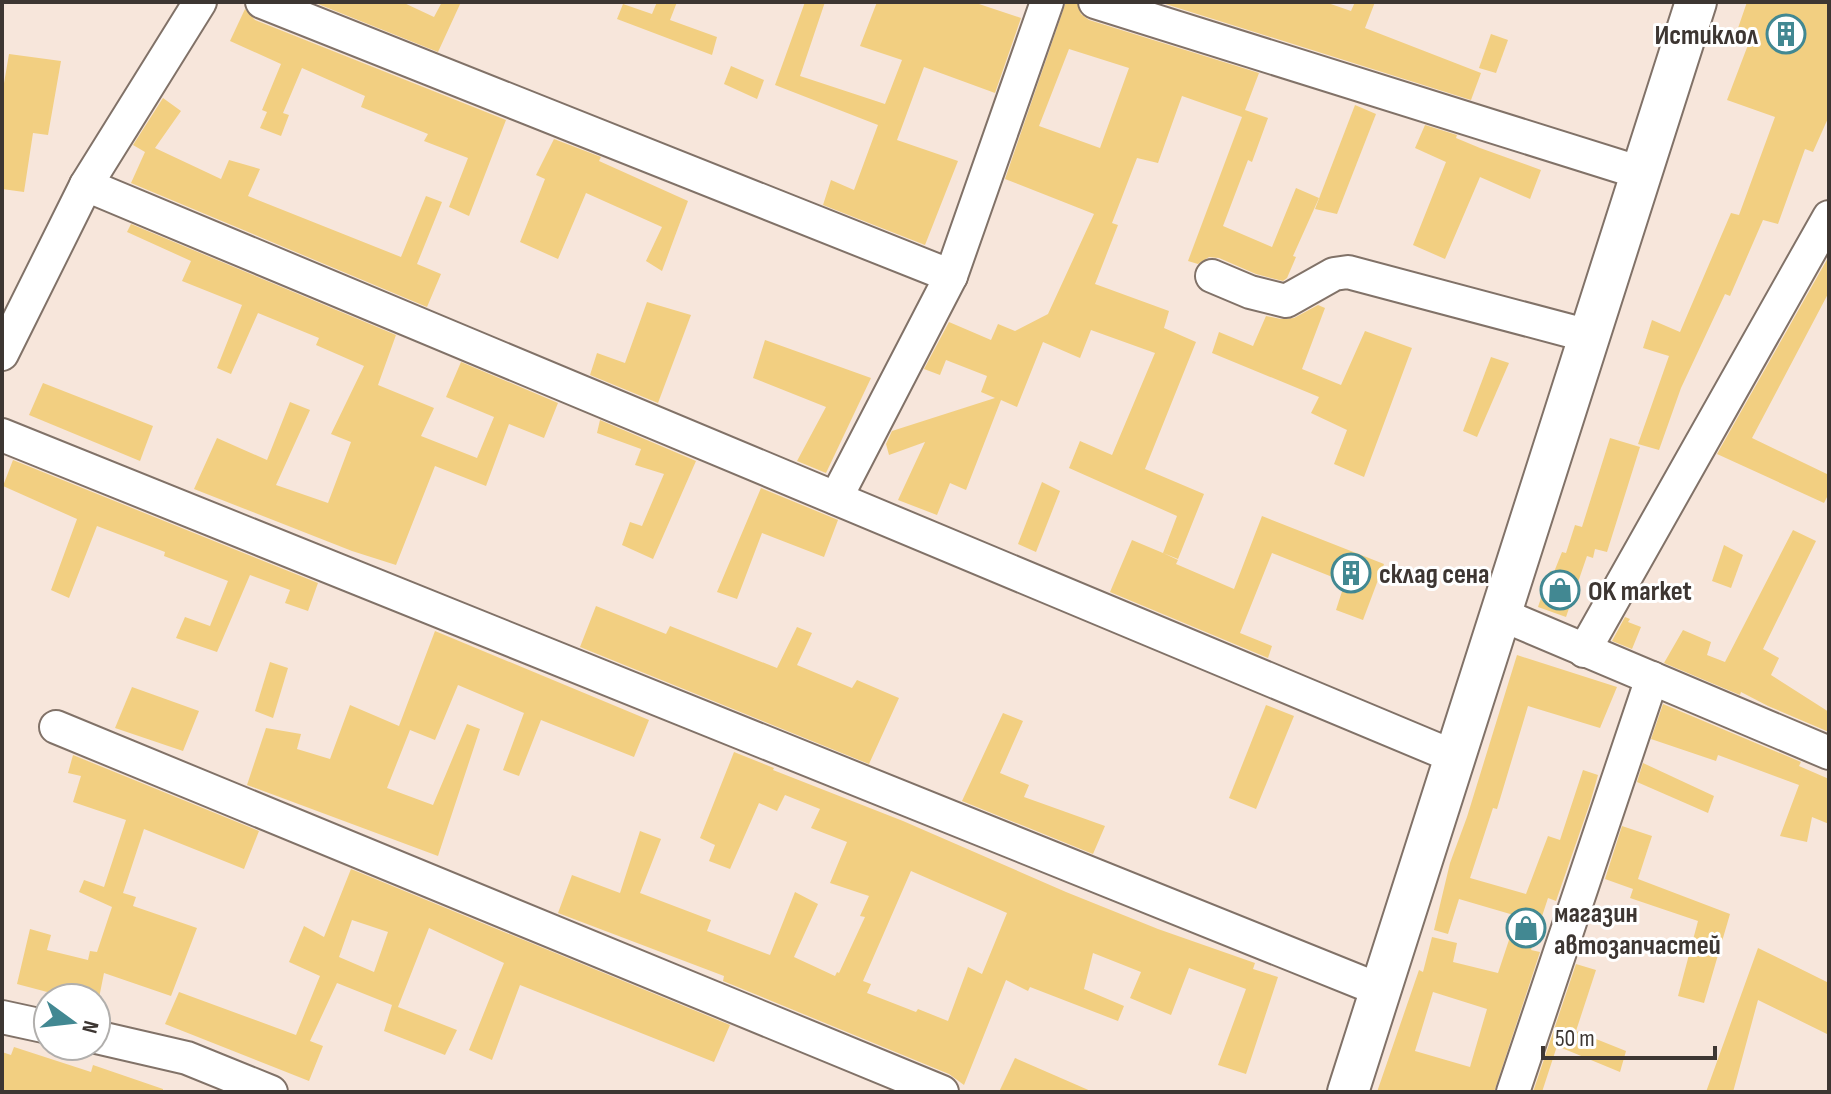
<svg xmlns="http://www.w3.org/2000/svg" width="1831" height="1094" font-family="'Sofia Sans Condensed',sans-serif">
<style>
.building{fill:#f2cf81;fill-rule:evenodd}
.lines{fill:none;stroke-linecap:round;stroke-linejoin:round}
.minor-casing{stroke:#817268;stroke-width:36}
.major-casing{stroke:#817268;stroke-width:44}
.minor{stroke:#fff;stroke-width:32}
.major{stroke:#fff;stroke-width:40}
.labels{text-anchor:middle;stroke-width:6;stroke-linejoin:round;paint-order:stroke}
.poi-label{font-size:28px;font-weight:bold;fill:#3d3632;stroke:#fff;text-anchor:start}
</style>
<rect width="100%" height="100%" fill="#f7e6db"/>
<!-- building -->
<g class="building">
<polygon points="313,2 402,2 434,17 442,2 461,2 438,52"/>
<polygon points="657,2 677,2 670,20 717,37 712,55 617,19 623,4 652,14"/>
<polygon points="805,2 825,2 800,76 885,104 902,60 860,46 877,2 973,2 1021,18 995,93 924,67 897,140 958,161 925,245 823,205 831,180 854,190 878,125 775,85"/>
<path d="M1066 2H1077L1081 14 1089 20 1259 73 1245 110 1268 118 1252 162 1248 160 1223 226 1272 247 1296 188 1319 198 1293 256 1296 257 1287 278 1283 281 1256 274 1219 258 1209 257 1198 264 1188 261 1242 117 1182 96 1158 163 1137 158 1112 223 1118 225 1095 284 1169 311 1164 328 1196 342 1145 469 1204 494 1178 559 1163 553 1178 560 1176 564 1234 589 1262 516 1384 564 1363 620 1336 610 1345 582 1272 553 1240 633 1272 646 1268 658 1110 592 1132 540 1163 553 1177 516 1069 468 1080 441 1112 455 1155 353 1091 330 1080 358 1043 342 1017 407 1001 400 966 490 950 483 937 515 898 500 925 442 889 455 886 444 892 431 995 398 981 392 987 376 946 360 940 375 924 369 949 322 991 340 998 324 1015 331 1048 314 1094 214 1005 179ZM1069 49 1129 68 1100 148 1039 126Z"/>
<polygon points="1159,2 1325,2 1351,11 1355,2 1375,2 1365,28 1481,73 1471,100"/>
<polygon points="1747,2 1829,2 1829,116 1813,152 1805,149 1778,224 1763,220 1730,296 1725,294 1681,388 1659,450 1638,444 1669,356 1643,348 1652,320 1680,332 1731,213 1739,215 1775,117 1727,100 1751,37 1737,31"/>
<polygon points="245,9 255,20 506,120 469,216 449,207 468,158 424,141 428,134 361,107 365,96 302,68 283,113 289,115 281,136 260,128 267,112 262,110 281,64 230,41"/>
<polygon points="1491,34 1508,40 1496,73 1479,68"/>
<polygon points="9,54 61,61 48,135 33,133 24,192 2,189 2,95"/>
<polygon points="731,66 764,80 757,99 724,84"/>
<polygon points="163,98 181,111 155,148 221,179 229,160 260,169 248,196 401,257 426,196 442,202 417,264 441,274 427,307 131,183 145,152 133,145"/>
<polygon points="1355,105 1376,114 1337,214 1315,209"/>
<polygon points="1425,125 1457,135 1456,138 1480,148 1541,170 1530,199 1480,177 1445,259 1413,245 1446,162 1415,148"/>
<polygon points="554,139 601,157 599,161 688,201 662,271 646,261 662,227 586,193 558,259 520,242 545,179 536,175"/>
<polygon points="131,224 396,335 378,385 434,408 421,436 477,458 494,417 446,397 461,362 558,403 544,438 509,424 486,486 435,466 396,565 352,551 194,489 217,438 267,460 290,402 310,410 276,485 328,503 351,442 331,434 364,366 316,345 319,338 258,313 231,374 217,368 242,305 182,281 191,261 127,232"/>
<polygon points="1829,256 1829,292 1752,438 1829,475 1829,493 1824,503 1717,454"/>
<polygon points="647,302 691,315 658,403 590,375 597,353 625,363"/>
<polygon points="1318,305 1325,308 1302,369 1341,385 1365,331 1412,348 1364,477 1334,464 1347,430 1311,413 1319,397 1212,353 1219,332 1253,346 1266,316 1281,319 1294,318"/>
<polygon points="765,340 871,378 826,473 797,461 826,407 753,378"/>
<polygon points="1491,357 1509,363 1477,437 1463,431"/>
<polygon points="43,383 153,426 140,461 29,415"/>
<polygon points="600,420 696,461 653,559 622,545 630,522 642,526 664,474 635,465 641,449 597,433"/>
<polygon points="1610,438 1640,447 1607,552 1595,549 1593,558 1587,556 1566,617 1538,607 1550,571 1554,572 1562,552 1566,553 1575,525 1582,527"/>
<polygon points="13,460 318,583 308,611 285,603 290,590 250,575 217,652 176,638 185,617 210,626 228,581 164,556 165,552 97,526 69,598 51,590 77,519 3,486"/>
<polygon points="1042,482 1060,491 1036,552 1018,544"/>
<polygon points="761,488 838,520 824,557 762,533 737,599 717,592"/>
<polygon points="1793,530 1816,541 1763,649 1779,658 1771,675 1829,712 1829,732 1768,706 1741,692 1740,695 1664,663 1683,630 1711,642 1707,655 1725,662"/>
<polygon points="1724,545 1743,555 1731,588 1712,581"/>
<polygon points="596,606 666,634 670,626 777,668 797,627 812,633 797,665 852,688 857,680 899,698 869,764 580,647"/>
<polygon points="1625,617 1630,619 1628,622 1641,627 1632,649 1612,641"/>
<polygon points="435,631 649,720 634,757 541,720 519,776 503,770 524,713 458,685 435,740 410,730 387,788 433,805 467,724 480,729 438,856 247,785 266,728 301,734 297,749 330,759 350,705 399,726"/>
<path d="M1517 655 1617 687 1600 728 1528 706 1497 809 1493 808 1470 878 1526 894 1548 836 1560 840 1583 770 1598 775 1590 803 1556 901 1548 898 1531 950 1540 952 1494 1092H1377L1419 970 1423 972 1432 937 1457 943 1453 962 1498 973 1517 916 1459 899 1448 934 1434 930 1450 863 1467 817ZM1433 992 1487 1009 1470 1067 1415 1051Z"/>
<polygon points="270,662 288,668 273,718 255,711"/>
<polygon points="132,687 199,711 183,751 115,728"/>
<polygon points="1663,704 1801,762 1799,766 1829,779 1829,824 1812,817 1807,842 1780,836 1799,785 1718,755 1716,761 1651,739"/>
<polygon points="1266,705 1294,716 1256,809 1229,798"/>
<polygon points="1003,713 1023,721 1000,773 1029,785 1024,797 1105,826 1093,854 962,801"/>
<path d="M734 752 774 768 773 770 903 821 1066 892 1158 929 1255 963 1253 969 1278 977 1246 1074 1218 1065 1246 989 1189 968 1171 1015 1130 998 1141 972 1093 953 1084 989 1124 1006 1118 1021 1030 987 1028 991 1006 980 964 1085 949 1074 723 981 724 976 558 913 572 875 620 893 640 831 661 839 640 893 711 920 707 931 770 955 795 892 818 904 794 957 835 976 837 972 839 973 865 917 860 916 869 896 830 883 847 842 811 828 820 809 785 795 777 811 759 803 730 869 709 861 715 845 700 838ZM911 871 1007 913 982 974 968 967 948 1021 918 1009 916 1012 867 993 871 984 863 981Z"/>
<polygon points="73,755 259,831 244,869 144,829 123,893 136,897 133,906 197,928 171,996 104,973 99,998 70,998 17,984 30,929 51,935 47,950 88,960 90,951 97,952 112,907 79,892 84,880 104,887 126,820 73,802 81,776 68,773"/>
<polygon points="1643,763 1714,796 1708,813 1637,782"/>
<polygon points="1622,826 1652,836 1638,879 1730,914 1704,1003 1678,996 1698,921 1630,898 1633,889 1605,879"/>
<path d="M351 869 730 1025 714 1062 520 985 492 1060 469 1050 504 963 429 928 398 1007 457 1030 445 1055 384 1031 392 1005 337 983 310 1041 323 1046 309 1081 165 1024 179 992 296 1035 320 976 289 962 304 926 324 937ZM352 920 388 932 374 972 339 957Z"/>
<polygon points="1758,948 1829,983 1829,1035 1758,1000 1733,1092 1706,1092"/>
<polygon points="1576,964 1596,970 1576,1031 1626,1051 1620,1072 1557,1046 1542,1092 1533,1092"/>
<polygon points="14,1047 91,1072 93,1065 163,1089 163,1092 2,1092 2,1052 11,1055"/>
<polygon points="1015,1058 1093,1092 999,1092"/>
</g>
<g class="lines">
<defs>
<g id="minor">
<polyline points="262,2 951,276"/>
<polyline points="1095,2 1641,173"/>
<polyline points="86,185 1455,757"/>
<polyline points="1212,276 1250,292 1286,301 1334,274 1348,272 1589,336"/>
<polyline points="2,354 86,185 200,2"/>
<polyline points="2,435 1380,990"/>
<polyline points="836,498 951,276 1047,2"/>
<polyline points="1500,614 1829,753"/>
<polyline points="1584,651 1829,217"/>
<polyline points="56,727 942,1092"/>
<polyline points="2,1017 48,1027"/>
<polyline points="96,1037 187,1058 271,1092"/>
<polyline points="1513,1092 1652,678"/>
</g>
<polyline id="major" points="1348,1092 1696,2"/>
</defs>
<!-- minor casing -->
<use href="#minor" class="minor-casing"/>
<!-- major casing -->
<use href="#major" class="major-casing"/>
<!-- minor -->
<use href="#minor" class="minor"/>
<!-- major -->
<use href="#major" class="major"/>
</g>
<!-- icons -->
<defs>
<symbol id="building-ring" viewBox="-11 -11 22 22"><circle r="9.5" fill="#fff" stroke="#428892" stroke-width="1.5"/><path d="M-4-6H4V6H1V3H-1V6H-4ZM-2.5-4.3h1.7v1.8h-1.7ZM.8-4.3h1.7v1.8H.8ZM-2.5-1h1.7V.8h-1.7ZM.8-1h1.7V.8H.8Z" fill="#428892"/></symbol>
<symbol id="shop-ring" viewBox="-11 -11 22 22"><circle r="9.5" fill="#fff" stroke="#428892" stroke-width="1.5"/><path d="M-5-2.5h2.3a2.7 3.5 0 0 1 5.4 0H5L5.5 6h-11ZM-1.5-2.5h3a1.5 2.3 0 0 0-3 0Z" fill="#428892"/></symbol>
</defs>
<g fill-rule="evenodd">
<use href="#building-ring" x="1764" y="12" width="44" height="44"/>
<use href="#building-ring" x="1329" y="551" width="44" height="44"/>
<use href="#shop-ring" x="1538" y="568" width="44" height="44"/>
<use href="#shop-ring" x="1504" y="906" width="44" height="44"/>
</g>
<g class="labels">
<!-- poi labels -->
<g class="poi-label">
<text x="1758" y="44" text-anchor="end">Истиклол</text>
<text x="1379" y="583">склад сена</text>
<text x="1588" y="600">OK market</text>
<text x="1554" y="922">магазин<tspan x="1554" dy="32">автозапчастей</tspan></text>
</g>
</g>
<!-- border -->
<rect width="1831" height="1094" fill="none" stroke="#3d3632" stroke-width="8"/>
<!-- north arrow -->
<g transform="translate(72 1022) rotate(105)"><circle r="38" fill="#ffffff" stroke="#b1afad" stroke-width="2"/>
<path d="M0-6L14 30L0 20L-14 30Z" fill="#428892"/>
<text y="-12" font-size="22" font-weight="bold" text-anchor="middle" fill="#3d3632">N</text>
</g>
<!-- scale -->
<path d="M1543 1046v12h172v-12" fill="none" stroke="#3d3632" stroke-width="4"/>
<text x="1555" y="1046" font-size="24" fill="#3d3632" stroke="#ffffff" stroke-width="6" paint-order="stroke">50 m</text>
</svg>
